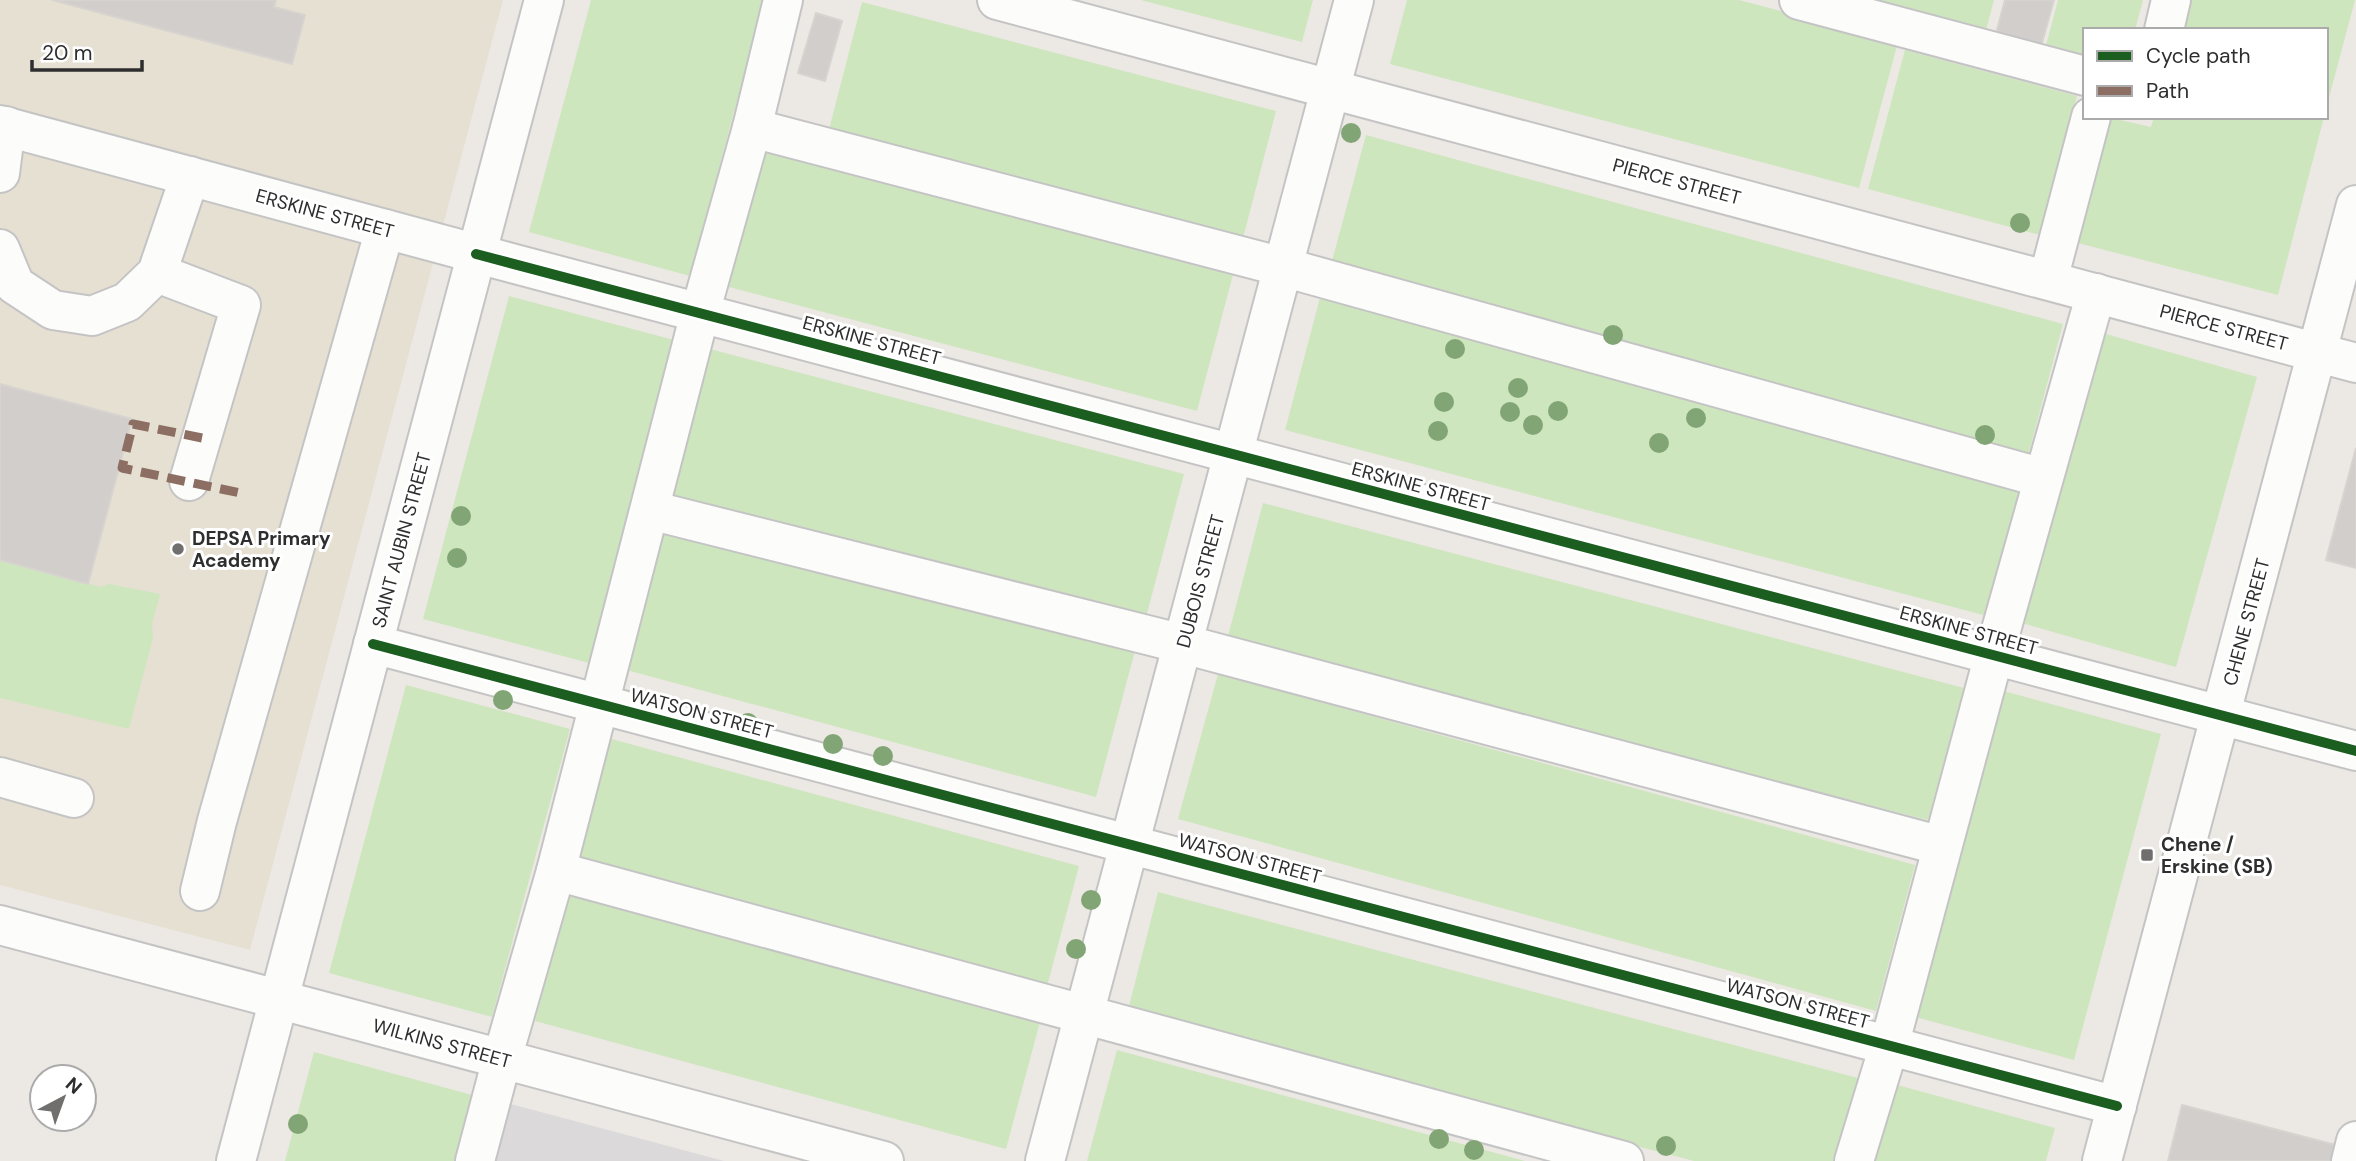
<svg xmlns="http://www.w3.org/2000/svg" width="2356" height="1161" font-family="'DM Sans',sans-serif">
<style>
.industrial{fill:#dcd9db}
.education{fill:#e6e0d3}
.green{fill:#cee6be}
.building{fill:#d1cecb;stroke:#d7d4d0;stroke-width:2}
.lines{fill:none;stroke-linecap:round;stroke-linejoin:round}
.minor-casing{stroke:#c5c4c5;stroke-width:42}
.minor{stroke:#fcfcfb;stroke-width:38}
.quiet{stroke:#8d6e63;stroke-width:9;stroke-dasharray:18 9;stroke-linecap:butt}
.cycleway-casing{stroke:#fff;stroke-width:15}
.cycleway{stroke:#1b5e20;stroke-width:10}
.tree{fill:#82a575}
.poi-dot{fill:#706f6e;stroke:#fff;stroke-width:2.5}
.labels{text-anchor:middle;stroke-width:6;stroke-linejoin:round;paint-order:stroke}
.street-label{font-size:19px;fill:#2e2e2e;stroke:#fff}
.poi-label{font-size:19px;font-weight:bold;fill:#2e2e2e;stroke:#fff;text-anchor:start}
</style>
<rect width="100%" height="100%" fill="#ece8e4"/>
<!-- industrial -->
<polygon class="industrial" points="503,1102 724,1161 488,1161"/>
<!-- education -->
<polygon class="education" points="0,0 503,0 250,950 0,885"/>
<!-- green -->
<g class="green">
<polygon points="591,0 764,0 690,276 529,232"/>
<polygon points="1141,0 1313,0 1302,42"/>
<polygon points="1407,0 1739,0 1898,42 1859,188 1390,64"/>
<polygon points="1841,0 1994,0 1984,38"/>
<polygon points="2058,0 2143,0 2135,30 2085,30 2085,60 2045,49"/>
<polygon points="2184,0 2355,0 2326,109 2326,30 2177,30"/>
<polygon points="862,2 1276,111 1242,242 828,133"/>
<polygon points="1905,50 2077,96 2040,235 1868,189"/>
<polygon points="2107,117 2151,127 2154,117 2324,117 2278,295 2074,242"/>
<polygon points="1366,135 2063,324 2027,460 1329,272"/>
<polygon points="762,142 1235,267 1197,411 725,286"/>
<polygon points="1321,294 2023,480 1987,616 1285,430"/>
<polygon points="509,296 674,340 589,663 423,619"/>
<polygon points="2099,332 2257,377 2176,667 2018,622"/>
<polygon points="710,349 1184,474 1145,621 672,496"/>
<polygon points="1263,503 1964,688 1928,820 1227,640"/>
<polygon points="662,523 1135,651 1096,797 623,669"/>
<polygon points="0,560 101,587 109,584 160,594 152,624 153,638 129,729 0,698"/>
<polygon points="1218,674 1915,865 1876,1011 1178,819"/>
<polygon points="406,685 570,729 492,1017 329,973"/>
<polygon points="1996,689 2161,734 2074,1060 1908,1015"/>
<polygon points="608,738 1079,866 1045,994 574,865"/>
<polygon points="1158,892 1858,1078 1838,1161 1694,1161 1127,1014"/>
<polygon points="569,894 1040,1022 1006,1149 535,1021"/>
<polygon points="1117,1050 1525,1161 1087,1161"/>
<polygon points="314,1052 483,1098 466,1161 285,1161"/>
<polygon points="1890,1083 2055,1128 2046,1161 1868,1161"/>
</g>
<!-- building -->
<g class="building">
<polygon points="52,0 276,0 274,7 305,15 292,64"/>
<polygon points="2005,0 2054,0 2038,57 1993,45"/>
<polygon points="816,13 842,21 825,81 798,73"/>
<polygon points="0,384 132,419 88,584 0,560"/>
<polygon points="2356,448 2356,568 2326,560"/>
<polygon points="2182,1105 2343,1147 2339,1161 2168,1161"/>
</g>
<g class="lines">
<defs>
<g id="minor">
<polyline points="997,0 2356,363"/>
<polyline points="1799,0 2085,76"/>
<polyline points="2164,30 2171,0"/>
<polyline points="0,125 515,264 2356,751"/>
<polyline points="752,128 1283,267 2043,478"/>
<polyline points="0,173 6,126"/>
<polyline points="0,249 15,285 53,310 92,316 127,302 157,273 190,176"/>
<polyline points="157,273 241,305 189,481"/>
<polyline points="2048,280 2091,117"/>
<polyline points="650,510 1183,644 1942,846"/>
<polyline points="373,644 2117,1106"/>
<polyline points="0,777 74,798"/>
<polyline points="556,871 1624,1161"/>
<polyline points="200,891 217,821 385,229"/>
<polyline points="0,925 884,1161"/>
<polyline points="236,1161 544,0"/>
<polyline points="475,1161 502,1059 556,871 700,313 752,128 783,0"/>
<polyline points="1045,1161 1354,0"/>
<polyline points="1854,1161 1889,1046 1994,655 2096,293"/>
<polyline points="2102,1161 2356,205"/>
<polyline points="2351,1161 2356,1141"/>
</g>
</defs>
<!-- minor casing -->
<use href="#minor" class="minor-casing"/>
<!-- minor -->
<use href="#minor" class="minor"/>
<!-- quiet -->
<polyline class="quiet" points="202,438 133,424 122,468 245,494"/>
<defs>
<g id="cycleway">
<polyline points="476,254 2356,751"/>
<polyline points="373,644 2117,1106"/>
</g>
</defs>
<!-- cycleway casing -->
<use href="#cycleway" class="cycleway-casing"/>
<!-- cycleway -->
<use href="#cycleway" class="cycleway"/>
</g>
<!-- trees -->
<g class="tree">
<circle cx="1351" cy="133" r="10"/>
<circle cx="2020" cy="223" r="10"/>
<circle cx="1613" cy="335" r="10"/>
<circle cx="1455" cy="349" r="10"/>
<circle cx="1518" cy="388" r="10"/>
<circle cx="1444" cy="402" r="10"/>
<circle cx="1558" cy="411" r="10"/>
<circle cx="1510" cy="412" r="10"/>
<circle cx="1696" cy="418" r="10"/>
<circle cx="1533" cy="425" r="10"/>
<circle cx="1438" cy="431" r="10"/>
<circle cx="1985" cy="435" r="10"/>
<circle cx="1659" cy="443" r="10"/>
<circle cx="461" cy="516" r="10"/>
<circle cx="457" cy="558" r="10"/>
<circle cx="503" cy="700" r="10"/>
<circle cx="748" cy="723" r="10"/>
<circle cx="833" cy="744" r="10"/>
<circle cx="883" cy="756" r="10"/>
<circle cx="1091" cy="900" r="10"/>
<circle cx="1076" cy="949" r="10"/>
<circle cx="298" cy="1124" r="10"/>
<circle cx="1439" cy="1139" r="10"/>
<circle cx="1666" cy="1146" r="10"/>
<circle cx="1474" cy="1150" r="10"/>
</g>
<!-- markers -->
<g class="poi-dot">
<circle cx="178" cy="549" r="7"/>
<rect x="2140" y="848" width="14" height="14" rx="3.5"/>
</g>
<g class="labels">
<!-- street labels -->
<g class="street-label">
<text transform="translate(1677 181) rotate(15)" y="7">PIERCE STREET</text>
<text transform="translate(325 213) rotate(15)" y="7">ERSKINE STREET</text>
<text transform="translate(2224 327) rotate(15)" y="7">PIERCE STREET</text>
<text transform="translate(872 340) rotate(15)" y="7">ERSKINE STREET</text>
<text transform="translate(1421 486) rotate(15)" y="7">ERSKINE STREET</text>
<text transform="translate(401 540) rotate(-75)" y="7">SAINT AUBIN STREET</text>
<text transform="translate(1200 581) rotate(-75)" y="7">DUBOIS STREET</text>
<text transform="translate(2246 622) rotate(-75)" y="7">CHENE STREET</text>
<text transform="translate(1969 630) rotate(15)" y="7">ERSKINE STREET</text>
<text transform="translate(702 713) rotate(15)" y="7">WATSON STREET</text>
<text transform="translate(1250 858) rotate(15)" y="7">WATSON STREET</text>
<text transform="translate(1798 1003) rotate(15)" y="7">WATSON STREET</text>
<text transform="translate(442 1043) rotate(15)" y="7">WILKINS STREET</text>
</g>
<!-- poi labels -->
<g class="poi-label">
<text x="192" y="545">DEPSA Primary<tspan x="192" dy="22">Academy</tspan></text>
<text x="2161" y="851">Chene /<tspan x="2161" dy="22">Erskine (SB)</tspan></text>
</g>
</g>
<!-- legend -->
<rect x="2083" y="28" width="245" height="91" fill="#ffffff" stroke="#ababab" stroke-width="2"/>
<rect x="2097" y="51" width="35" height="10" fill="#1b5e20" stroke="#ababab" stroke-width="2"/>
<text x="2146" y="63" font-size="21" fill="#2e2e2e">Cycle path</text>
<rect x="2097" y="86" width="35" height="10" fill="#8d6e63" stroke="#ababab" stroke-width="2"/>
<text x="2146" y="98" font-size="21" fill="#2e2e2e">Path</text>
<!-- north arrow -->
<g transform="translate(63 1098) rotate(41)"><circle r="33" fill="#ffffff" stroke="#ababab" stroke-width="2"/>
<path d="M0-5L12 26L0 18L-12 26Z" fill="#706f6e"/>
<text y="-10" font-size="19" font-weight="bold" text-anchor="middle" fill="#2e2e2e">N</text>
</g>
<!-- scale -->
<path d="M32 60v10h110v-10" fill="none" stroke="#2e2e2e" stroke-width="3.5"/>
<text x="42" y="60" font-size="21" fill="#2e2e2e" stroke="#ffffff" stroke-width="5" paint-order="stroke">20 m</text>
</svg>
